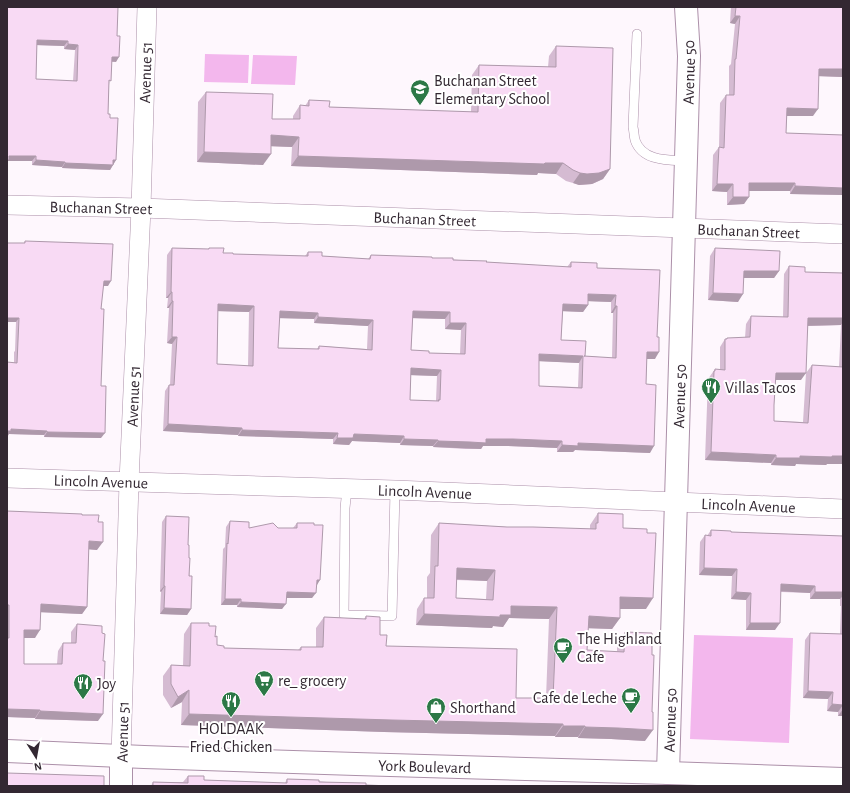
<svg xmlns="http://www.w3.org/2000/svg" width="850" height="793" font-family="'Alegreya Sans',sans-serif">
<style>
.green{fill:#f3b7ed}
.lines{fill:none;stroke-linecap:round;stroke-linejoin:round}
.lane-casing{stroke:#ac90a9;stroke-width:10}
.street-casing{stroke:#ac90a9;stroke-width:20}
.secondary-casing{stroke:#ac90a9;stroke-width:24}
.lane{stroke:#fff;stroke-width:9}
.street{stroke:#fff;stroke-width:19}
.secondary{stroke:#fff;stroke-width:22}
.wall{fill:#d5bbd2;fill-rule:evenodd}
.shaded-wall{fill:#ae99ab}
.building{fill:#f8daf4;stroke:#ae99ab;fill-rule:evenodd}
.labels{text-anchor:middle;stroke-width:4;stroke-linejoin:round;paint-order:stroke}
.street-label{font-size:16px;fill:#332832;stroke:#fff}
.poi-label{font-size:16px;fill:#332832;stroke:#fff;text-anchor:start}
</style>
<rect width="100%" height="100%" fill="#fef7fd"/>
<!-- green -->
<g class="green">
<polygon points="205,54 249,55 248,83 204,82"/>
<polygon points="253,55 297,56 295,85 251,84"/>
<polygon points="694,635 793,638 789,743 690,739"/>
</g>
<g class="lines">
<defs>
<g id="lane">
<path d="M637 34 633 127C634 131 634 136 635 140 642 161 667 160 686 161"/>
<polyline points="347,489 345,508 344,615 392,616 395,490"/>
</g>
<g id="street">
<path id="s1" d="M7 205 141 208 843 234"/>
<path id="s2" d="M7 478 395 490 843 509"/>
<path id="s3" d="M121 756 129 482 141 208 147 7"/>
</g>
<g id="secondary">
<path id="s4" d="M7 751 144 757 356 764 668 773 843 779"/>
<path id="s5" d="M668 773 689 56 686 7"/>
<polyline points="121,786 121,756"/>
</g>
</defs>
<!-- lane casing -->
<use href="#lane" class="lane-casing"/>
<!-- street casing -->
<use href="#street" class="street-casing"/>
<!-- secondary casing -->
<use href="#secondary" class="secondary-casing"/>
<!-- lane -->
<use href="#lane" class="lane"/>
<!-- street -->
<use href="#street" class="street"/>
<!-- secondary -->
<use href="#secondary" class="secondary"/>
</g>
<!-- wall -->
<g class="wall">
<path d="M7 7 116 62H112L109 85 108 114 110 118 116 160 110 170 62 168V167L32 165V161H8ZM37 45 64 46V49L75 50 73 81 36 79Z"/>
<polygon points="731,7 843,7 843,77 819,76 813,116 787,116 786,133 843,135 843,195 790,194 790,191 749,191 744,204 727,205 727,192 712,191 713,155 719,147 720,103 726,95 729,95 729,66 731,64 735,24 730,23"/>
<polygon points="556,46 610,169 603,179 592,184 579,185 573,183 566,181 556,174 538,173 537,175 291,166 292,147 271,146 263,165 197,162 198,102 206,92 272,119 293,119 293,116 300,105 305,106 309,100 329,107 471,112 472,75 479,65 548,67 549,56"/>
<polygon points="25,241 108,286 103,286 101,309 101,438 44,437 44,435 9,434 8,436 14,363 14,352 15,351 16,322 7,322 7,243 24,243"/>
<path d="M172 248 208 249 209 248 223 253 233 254 305 256 308 252 322 256 368 259 371 255 432 258 486 262 567 267 571 262 597 268 660 270 655 359H647L646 384 650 453 575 450 573 452H557V448L508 446H483L481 449H466L433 447V446L400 445V443L352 441 349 445 333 444V439L238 436V435L163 431 165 391 169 385H170L172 344 167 343 169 308H167L168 298H166L167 255ZM588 301 611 302V313H613L612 358 585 356 561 340 563 311 583 312 588 305ZM218 311 249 312 248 366 217 364ZM279 318 314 319V323L368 326 367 349 319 346 317 349 278 348ZM413 318 445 319V329L461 330 460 354 429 353 411 350ZM539 361 579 363 578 387 539 386ZM411 375 437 376 436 401 410 400Z"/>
<polygon points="715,248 779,271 774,278 743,278 738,302 708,300 710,256"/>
<path d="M789 266 805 272 843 273V464H827L826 465 796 464 795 466 771 465V463L705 460 708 379 715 369H720V347L725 339H726L727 338H745L746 324 751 316 783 317 784 274ZM841 325 839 367 812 365 806 373 803 422 774 421V405L775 380H801L808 326Z"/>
<polygon points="7,511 82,515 97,550 89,549 87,607 82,614 41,612 35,638 24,638 24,664 57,664 58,651 63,643 71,643 71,632 77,624 98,721 35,719 35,718 7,717"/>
<path d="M598 513 623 528 646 609H620V618L612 629 588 628 587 650 617 652V644L625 632 645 741 611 739 578 738V737H555V736L384 732 181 725 182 702 171 708 163 695V676L171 665 183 666 184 634 191 623 209 626 215 637 217 645 224 648 298 650 301 647H316V628L324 617 364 619 366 616 380 635 386 646 516 698H546L549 619 509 618 503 627 493 626 492 628 416 625 417 609 424 598H427V577L430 573 431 535 439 523 507 527 590 529V525ZM456 580 487 581 486 599 456 598Z"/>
<polygon points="166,516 188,545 191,609 187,615 160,614 161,592 160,591 162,522"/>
<polygon points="230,521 249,528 293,528 297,523 317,585 312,598 286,598 282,609 237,607 237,605 221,605 223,549 225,547 226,527"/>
<polygon points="711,530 731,532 843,536 843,716 838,716 838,712 827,711 828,699 803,698 805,640 810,633 840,634 841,606 840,606 840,599 810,599 810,593 781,592 775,630 746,630 746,600 731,599 732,576 699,575 700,542 705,535 707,536"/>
<polygon points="188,776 204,780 285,783 287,779 366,785 391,786 151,786 153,782 183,782"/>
</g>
<!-- shaded-wall -->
<g class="shaded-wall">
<polygon points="735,16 740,16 735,24 730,23"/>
<polygon points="37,40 68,41 64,46 34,45"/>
<polygon points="68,44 78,45 75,50 64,49"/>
<polygon points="112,57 119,57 116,62 109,61"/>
<polygon points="819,69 843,69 843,77 814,76"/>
<polygon points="787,108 818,109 813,116 781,116"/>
<polygon points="271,135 299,137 292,147 264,146"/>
<polygon points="204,152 271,154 263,165 197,162"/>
<polygon points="9,156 36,156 32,161 8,161 7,163 7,159"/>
<polygon points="298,156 545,163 563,163 556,174 538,173 537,175 291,166"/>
<polygon points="36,160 65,162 62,167 32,165"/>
<polygon points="116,160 110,170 62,168 65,163"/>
<polygon points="610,169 603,179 592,184 579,185 573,183 580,173"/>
<polygon points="749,183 795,183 790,191 744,191"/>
<polygon points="717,184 733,184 727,192 712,191"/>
<polygon points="795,186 843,188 843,195 790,194"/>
<polygon points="733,197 749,197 744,204 727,205"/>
<polygon points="744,271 779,271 774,278 739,278"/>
<polygon points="104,281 111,281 108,286 100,286"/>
<polygon points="171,292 172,292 168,298 166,298"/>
<polygon points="713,293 743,294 738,302 708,300"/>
<polygon points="588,294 616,295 611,302 584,301"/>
<polygon points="172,301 173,301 169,308 167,308"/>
<polygon points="218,304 254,306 249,312 213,311"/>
<polygon points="563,304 588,305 583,312 558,311"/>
<polygon points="615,306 617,306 613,313 611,313"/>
<polygon points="280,311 318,313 314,319 275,318"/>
<polygon points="413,311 450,312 445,319 408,318"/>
<polygon points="318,317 373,320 368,326 314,323"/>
<polygon points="7,318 19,318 16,322 7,322"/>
<polygon points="808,318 843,318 843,322 841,325 802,326"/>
<polygon points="450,323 466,323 461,330 445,329"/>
<polygon points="172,337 177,337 172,344 167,343"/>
<polygon points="647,352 659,352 655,359 642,359"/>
<polygon points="539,354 583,356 579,363 535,361"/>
<polygon points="411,368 441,370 437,376 407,375"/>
<polygon points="776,373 806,373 801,380 770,380"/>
<polygon points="168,424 242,428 238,435 163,431"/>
<polygon points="11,429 47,431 44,435 9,434 7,436 7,431"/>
<polygon points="242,430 338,433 333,439 238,436"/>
<polygon points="47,432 105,433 101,438 44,437"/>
<polygon points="354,434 404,436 400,443 352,441 349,445 333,444 337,438"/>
<polygon points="404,439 438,440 433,446 400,445"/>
<polygon points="486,439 513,439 562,441 557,448 508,446 483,446 481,449 433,447 438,441"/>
<polygon points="578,443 654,446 650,453 575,450 573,452 557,452 562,445"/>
<polygon points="711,452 776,455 771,463 705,460"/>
<polygon points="800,456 843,456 843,464 827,464 826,465 796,464 795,466 771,465 776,458"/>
<polygon points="89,541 103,542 97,550 84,549"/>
<polygon points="457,568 495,570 487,581 449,579"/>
<polygon points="704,568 737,569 732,576 699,575"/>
<polygon points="317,580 320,580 317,585"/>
<polygon points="781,584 815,586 810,593 776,591"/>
<polygon points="164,586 165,586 161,592 160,591"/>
<polygon points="287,592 316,593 312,598 283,598"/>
<polygon points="736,592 751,593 746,600 731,599"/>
<polygon points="815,592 843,592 843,596 840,599 810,599"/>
<polygon points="620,597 653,598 646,609 612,609"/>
<polygon points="225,599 241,599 237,605 221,605"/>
<polygon points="241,602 286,604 282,609 237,607"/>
<polygon points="41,604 87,607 82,614 35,612"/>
<polygon points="511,606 557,607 549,619 509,618 503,627 493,626 492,628 416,625 424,614 500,615"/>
<polygon points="164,608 191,609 187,615 160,614"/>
<polygon points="589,616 620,618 612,629 581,628"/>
<polygon points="750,623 780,623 775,630 746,630"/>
<polygon points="24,630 40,630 35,638 19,638"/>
<polygon points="189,690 182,702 171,708 178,697"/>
<polygon points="808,691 833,692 828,699 803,698"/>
<polygon points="832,704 843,705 838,712 827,711"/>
<polygon points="7,709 40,710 35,718 7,717"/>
<polygon points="843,709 843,716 838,716"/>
<polygon points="40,711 103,714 98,721 35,719"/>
<polygon points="189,714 563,724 555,736 384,732 181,725"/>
<polygon points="563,726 585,726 578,737 555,737"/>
<polygon points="585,727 618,728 653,730 645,741 611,739 578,738"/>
</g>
<!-- building -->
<g class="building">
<path d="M7 7H118L117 36H120L119 57H112L111 81 109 80 108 114H110V118H118L116 160H113V165L65 163V162L36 160V156H9V160H7ZM37 40 68 41V44L78 45 77 81 36 79Z"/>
<polygon points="736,7 843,7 843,69 819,69 818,109 787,108 786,133 843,135 843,188 795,186 795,183 749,183 749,197 733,197 733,184 717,184 719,147 724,148 726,95 734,95 735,59 736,59 740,16 735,16"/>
<polygon points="556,46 613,48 610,169 599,173 587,174 580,173 573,170 563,163 545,163 544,164 298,156 299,137 271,135 271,154 204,152 206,92 273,94 272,119 300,119 300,105 309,106 309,100 330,101 329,107 478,112 479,65 556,67"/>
<polygon points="25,241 113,244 111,281 104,281 101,309 104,309 101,386 106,386 105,433 47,432 47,431 11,429 11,431 7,431 7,362 17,363 19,318 7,318 7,243 25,243"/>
<path d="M172 248 209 249V248H224L223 253H233V254L308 256V252H322V256L370 259 371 255 432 257V258H453V260L487 261 486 262 571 267V262L597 263V268L660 270 657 337H659V352H647L646 384 656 385 654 446 578 443V446L562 445V441L513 439H486V443L470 442 438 441V440L404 439V436L354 434 353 438H337L338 433 242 430V428L168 424 169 385H174L177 337H172L173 301H172V292H171ZM588 294 616 295 615 306H617L616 358 584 356H585L586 341 561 340 563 304 588 305ZM218 304 254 306 253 366 217 364ZM280 311 318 313V317L373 320 372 350 319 346V349L278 348ZM413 311 450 312V323H466L465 354 429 353V351L411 350ZM539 354 583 356 582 388 539 386ZM411 368 441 370 440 400H438L439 401 410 400Z"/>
<polygon points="715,248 780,251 779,271 744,271 743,294 713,293"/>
<polygon points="789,266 805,267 805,272 843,273 843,318 808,318 806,373 776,373 774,405 774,421 808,423 812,365 843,367 843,456 832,456 832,457 800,456 800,458 776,458 776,455 711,452 714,371 715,371 715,369 725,370 725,339 727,339 727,338 750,337 751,316 788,317"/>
<polygon points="7,511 82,514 82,515 99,515 98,522 103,522 103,542 89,541 87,607 41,604 40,630 24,630 24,664 62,664 63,643 76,643 77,624 102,626 102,633 105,634 103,661 105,661 103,714 40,711 40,710 7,709 7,638 9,638 9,605 7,605"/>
<path d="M598 513 623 514V528L647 529V533H656L653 598 620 597V618L589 616 587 650 624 652 625 632 652 633V655H654L652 712H653V730L618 728 585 727V726H563V724L392 720 189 714V690L178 697 171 684V665L190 666 191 623H209V626H216L215 637 217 636V645L224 646V648L301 650V647H323L324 617 366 619V616L380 617V635H387L386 646 517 649 516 698H553L557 607 511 606V615H500V617L424 614V598H434L435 566H438L439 523 507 527H533L596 529V523H598ZM457 568 495 570 493 600 456 598Z"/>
<polygon points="166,516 189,517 188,545 189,545 189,558 190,558 189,576 192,576 191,609 164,608 165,586 164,586"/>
<polygon points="230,521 249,522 249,528 273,523 278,528 297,528 297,523 314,523 314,525 323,525 320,580 317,580 316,593 287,592 286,604 241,602 241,599 225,599 227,543 228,544"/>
<polygon points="711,530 731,531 731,532 843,536 843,592 815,592 815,586 781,584 780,623 750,623 751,593 736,592 737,569 704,568 705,535 711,536"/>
<polygon points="810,633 843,634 843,705 832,704 833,692 808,691"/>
<polygon points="7,773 104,776 104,786 7,786"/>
<polygon points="188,776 204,776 204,780 287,783 287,779 319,780 319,782 366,783 366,785 391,786 153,786 153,782 188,783"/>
</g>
<!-- icons -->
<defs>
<symbol id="school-pin" viewBox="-11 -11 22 30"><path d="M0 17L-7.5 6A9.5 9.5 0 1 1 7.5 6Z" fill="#2c7846" stroke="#fff"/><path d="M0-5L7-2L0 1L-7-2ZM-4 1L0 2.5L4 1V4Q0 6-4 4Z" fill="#fff"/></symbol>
<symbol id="restaurant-pin" viewBox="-11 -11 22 30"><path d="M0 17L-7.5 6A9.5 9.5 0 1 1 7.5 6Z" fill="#2c7846" stroke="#fff"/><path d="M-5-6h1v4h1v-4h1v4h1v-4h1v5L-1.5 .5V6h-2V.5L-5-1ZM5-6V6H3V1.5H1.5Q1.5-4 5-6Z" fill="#fff"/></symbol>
<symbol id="cafe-pin" viewBox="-11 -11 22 30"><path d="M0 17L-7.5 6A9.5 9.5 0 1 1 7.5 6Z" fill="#2c7846" stroke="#fff"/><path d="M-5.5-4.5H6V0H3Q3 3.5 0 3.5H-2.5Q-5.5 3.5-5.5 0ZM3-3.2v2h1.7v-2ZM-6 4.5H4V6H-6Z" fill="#fff"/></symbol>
<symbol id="supermarket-pin" viewBox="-11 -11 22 30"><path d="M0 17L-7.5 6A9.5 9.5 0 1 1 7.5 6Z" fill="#2c7846" stroke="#fff"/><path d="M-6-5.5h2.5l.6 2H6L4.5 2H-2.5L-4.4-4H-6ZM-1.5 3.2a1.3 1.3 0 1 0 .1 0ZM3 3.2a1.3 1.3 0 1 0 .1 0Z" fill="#fff"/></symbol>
<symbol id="shop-pin" viewBox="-11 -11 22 30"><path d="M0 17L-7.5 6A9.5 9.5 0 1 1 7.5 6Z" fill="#2c7846" stroke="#fff"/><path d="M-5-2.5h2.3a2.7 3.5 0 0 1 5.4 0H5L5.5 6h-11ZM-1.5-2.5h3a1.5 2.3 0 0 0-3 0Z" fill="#fff"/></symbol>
</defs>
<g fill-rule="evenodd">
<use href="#school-pin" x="409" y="78" width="22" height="30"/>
<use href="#restaurant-pin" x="700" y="376" width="22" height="30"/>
<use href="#cafe-pin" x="552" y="636" width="22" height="30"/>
<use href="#supermarket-pin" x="253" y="669" width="22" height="30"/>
<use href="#restaurant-pin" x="72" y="672" width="22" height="30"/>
<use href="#cafe-pin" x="620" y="686" width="22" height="30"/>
<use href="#restaurant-pin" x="220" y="690" width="22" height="30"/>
<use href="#shop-pin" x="425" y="696" width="22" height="30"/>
</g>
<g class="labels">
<!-- street labels -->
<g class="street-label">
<text dy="6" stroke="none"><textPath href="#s3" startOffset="684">Avenue 51</textPath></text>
<text dy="6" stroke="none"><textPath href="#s5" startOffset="701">Avenue 50</textPath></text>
<text dy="6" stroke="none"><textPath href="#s1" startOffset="94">Buchanan Street</textPath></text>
<text dy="6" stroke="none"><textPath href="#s1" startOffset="418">Buchanan Street</textPath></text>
<text dy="6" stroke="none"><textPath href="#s1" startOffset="742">Buchanan Street</textPath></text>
<text dy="6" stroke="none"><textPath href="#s3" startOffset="360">Avenue 51</textPath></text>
<text dy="6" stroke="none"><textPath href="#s5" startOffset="377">Avenue 50</textPath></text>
<text dy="6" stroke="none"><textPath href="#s2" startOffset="94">Lincoln Avenue</textPath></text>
<text dy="6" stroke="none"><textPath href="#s2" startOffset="418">Lincoln Avenue</textPath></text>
<text dy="6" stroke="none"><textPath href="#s2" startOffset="742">Lincoln Avenue</textPath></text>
<text dy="6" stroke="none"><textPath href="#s5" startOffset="53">Avenue 50</textPath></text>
<text transform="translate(122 732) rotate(-89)" y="6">Avenue 51</text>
<text dy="6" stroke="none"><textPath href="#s4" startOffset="418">York Boulevard</textPath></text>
</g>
<!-- poi labels -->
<g class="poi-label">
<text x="434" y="86">Buchanan Street<tspan x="434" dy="18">Elementary School</tspan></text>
<text x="725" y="393">Villas Tacos</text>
<text x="577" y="644">The Highland<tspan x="577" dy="18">Cafe</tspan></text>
<text x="278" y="686">re_ grocery</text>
<text x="97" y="689">Joy</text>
<text x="617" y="703" text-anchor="end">Cafe de Leche</text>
<text x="450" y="713">Shorthand</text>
<text x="231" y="734" text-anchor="middle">HOLDAAK<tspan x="231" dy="18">Fried Chicken</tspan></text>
</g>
</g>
<!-- border -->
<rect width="850" height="793" fill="none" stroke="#332832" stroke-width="16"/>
<!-- north arrow -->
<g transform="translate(36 757) rotate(169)" stroke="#ffffff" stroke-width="3" paint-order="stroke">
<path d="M0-3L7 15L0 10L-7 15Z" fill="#332832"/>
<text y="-6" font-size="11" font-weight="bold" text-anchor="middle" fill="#332832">N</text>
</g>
</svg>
